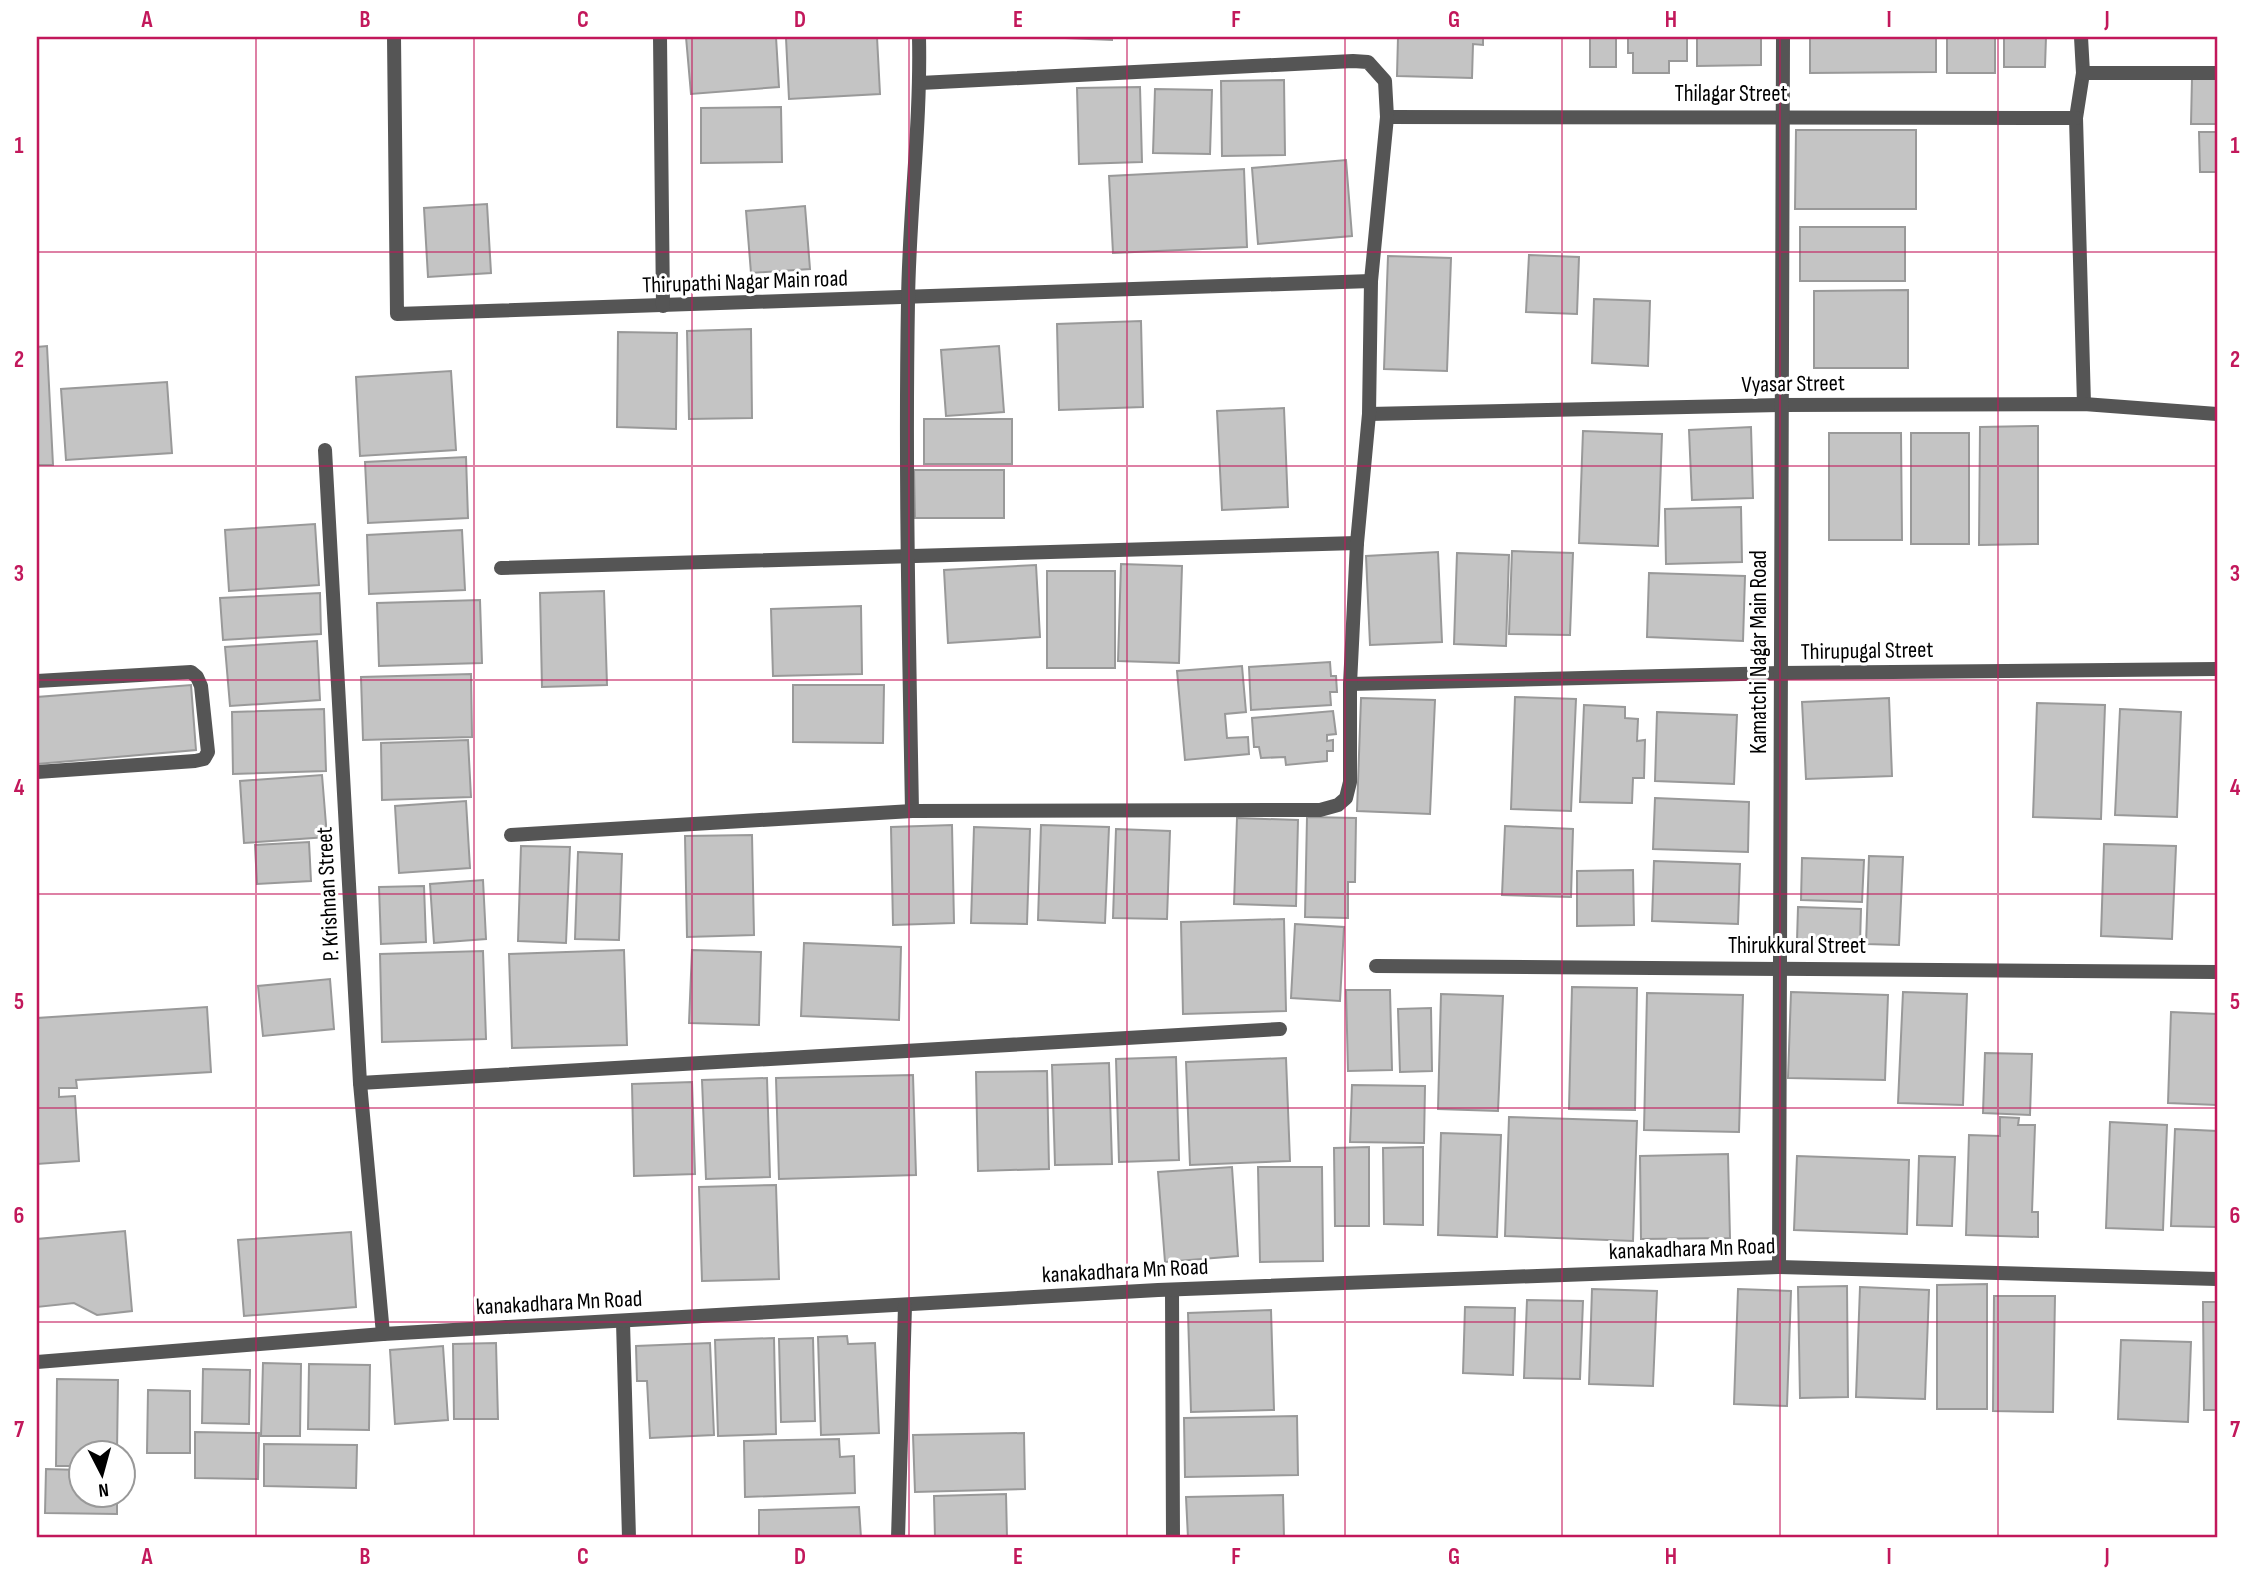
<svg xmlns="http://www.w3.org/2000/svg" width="2254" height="1575" font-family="'Sofia Sans Condensed',sans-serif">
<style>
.building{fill:#c4c4c4;stroke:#999;stroke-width:2}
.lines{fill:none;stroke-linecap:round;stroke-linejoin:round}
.street{stroke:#555;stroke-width:14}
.grid{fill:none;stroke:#c2185b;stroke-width:2;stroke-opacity:0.55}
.labels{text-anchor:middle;stroke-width:6;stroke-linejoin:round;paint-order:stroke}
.street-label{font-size:23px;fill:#000;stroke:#fff}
.neatline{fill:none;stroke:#c2185b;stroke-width:2.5}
.grid-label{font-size:23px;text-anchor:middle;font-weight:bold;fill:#c2185b}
</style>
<rect width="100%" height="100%" fill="#fff"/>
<!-- building -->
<g class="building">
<polygon points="686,37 776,37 779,87 691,94"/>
<polygon points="877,37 880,94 789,99 786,38"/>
<polygon points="1041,37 1112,37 1112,40"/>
<polygon points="1398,37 1483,37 1483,45 1473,44 1472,78 1397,76"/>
<rect x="1590" y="37" width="26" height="30"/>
<polygon points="1628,37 1687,37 1687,61 1669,61 1669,73 1633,73 1633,53 1628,53"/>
<polygon points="1697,37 1761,37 1761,65 1697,66"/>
<polygon points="1810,37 1936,37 1936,72 1810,73"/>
<rect x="1947" y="37" width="48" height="36"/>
<polygon points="2004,37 2046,37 2045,67 2004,67"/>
<polygon points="2192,78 2217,78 2217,124 2191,124"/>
<polygon points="1284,80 1285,155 1222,156 1221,81"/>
<polygon points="1140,87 1142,162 1079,164 1077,88"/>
<polygon points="1155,89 1212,90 1210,154 1153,153"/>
<polygon points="781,107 782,162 701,163 701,108"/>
<polygon points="1796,130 1916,130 1916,209 1795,209"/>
<polygon points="2199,132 2217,132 2217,172 2200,172"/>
<polygon points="1346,160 1352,236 1258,244 1252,168"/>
<polygon points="1244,169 1247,247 1113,253 1109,176"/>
<polygon points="487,204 491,273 428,277 424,208"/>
<polygon points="805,206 810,269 751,273 746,211"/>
<rect x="1800" y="227" width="105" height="54"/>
<polygon points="1529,255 1579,257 1577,314 1526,312"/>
<polygon points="1388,256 1451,258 1447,371 1384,369"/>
<polygon points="1908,290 1908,368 1814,368 1814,291"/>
<polygon points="1594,299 1650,301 1648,366 1592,363"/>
<polygon points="1141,321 1143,407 1059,410 1057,324"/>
<polygon points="751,329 752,418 689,419 687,331"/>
<polygon points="618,332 677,333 676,429 617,427"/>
<polygon points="47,346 53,465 37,465 37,347"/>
<polygon points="999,346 1004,412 946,416 941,350"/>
<polygon points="451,371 456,450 360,456 356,377"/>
<polygon points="167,382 172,453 66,460 61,389"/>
<polygon points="1284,408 1288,507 1222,510 1217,411"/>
<rect x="924" y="419" width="88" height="45"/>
<polygon points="2038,426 2038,544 1979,545 1980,427"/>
<polygon points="1751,427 1753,498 1692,500 1689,430"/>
<polygon points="1583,431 1662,434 1658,546 1579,543"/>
<polygon points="1829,433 1901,433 1902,540 1829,540"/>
<rect x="1911" y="433" width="58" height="111"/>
<polygon points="466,457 468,518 368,523 365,462"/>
<polygon points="914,470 1004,470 1004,518 915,518"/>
<polygon points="1741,507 1742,562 1666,564 1665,509"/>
<polygon points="315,524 319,585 229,591 225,530"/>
<polygon points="462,530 465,590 369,594 367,535"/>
<polygon points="1512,551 1573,553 1570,635 1509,634"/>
<polygon points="1438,552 1442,642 1370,645 1366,556"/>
<polygon points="1457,553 1509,555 1506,646 1454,644"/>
<polygon points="1121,564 1182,566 1179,663 1118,661"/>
<polygon points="1036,565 1040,637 948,643 944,570"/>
<rect x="1047" y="571" width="68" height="97"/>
<polygon points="1649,573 1745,576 1743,641 1647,637"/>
<polygon points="604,591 607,685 542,687 540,593"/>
<polygon points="320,593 321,634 223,640 220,598"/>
<polygon points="480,600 482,663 379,666 377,603"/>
<polygon points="861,606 862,674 773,676 771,609"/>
<polygon points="317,641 320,700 230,706 225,647"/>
<polygon points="1330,662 1331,676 1336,676 1337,692 1330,692 1331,705 1251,710 1249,667"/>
<polygon points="1242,666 1246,712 1225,714 1227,738 1248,737 1249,754 1185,760 1177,671"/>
<polygon points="471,674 472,737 363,740 361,677"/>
<polygon points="191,685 196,750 37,764 37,697"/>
<polygon points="793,685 884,685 883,743 793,742"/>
<polygon points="1515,697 1576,699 1571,811 1511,809"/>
<polygon points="1361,698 1435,700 1430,814 1357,811"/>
<polygon points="1889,698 1892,776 1806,779 1802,702"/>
<polygon points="2037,703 2105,705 2101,819 2033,817"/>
<polygon points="1584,705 1625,707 1625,718 1638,719 1637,741 1645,740 1644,778 1633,778 1632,803 1580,802"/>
<polygon points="324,709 326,771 233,774 232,712"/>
<polygon points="2120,709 2181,712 2177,817 2115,815"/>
<polygon points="1333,711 1336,734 1327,735 1327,741 1333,740 1333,751 1327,751 1327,761 1286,765 1285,757 1261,758 1259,747 1254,747 1252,718"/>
<polygon points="1657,712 1737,715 1734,784 1655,781"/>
<polygon points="468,740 471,797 382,800 381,743"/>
<polygon points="322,775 327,837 244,843 240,781"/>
<polygon points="1655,798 1749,802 1748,852 1653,849"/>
<polygon points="466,801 470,868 399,873 395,806"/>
<polygon points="1307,817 1356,818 1355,882 1348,882 1348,918 1305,917"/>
<polygon points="1237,818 1298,820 1296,906 1234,904"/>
<polygon points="952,825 954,923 893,925 891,827"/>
<polygon points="1041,825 1109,827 1105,923 1038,920"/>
<polygon points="1505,826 1573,829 1571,897 1502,895"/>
<polygon points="974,827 1030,829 1027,924 971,923"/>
<polygon points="1116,829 1170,831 1167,919 1113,918"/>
<polygon points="752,835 754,935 687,937 685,836"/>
<polygon points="309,842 311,881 257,884 255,845"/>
<polygon points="2104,844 2176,846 2172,939 2101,936"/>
<polygon points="521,846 570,847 566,943 518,941"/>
<polygon points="578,852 622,854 619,940 575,939"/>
<polygon points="1869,856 1903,857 1899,945 1866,944"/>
<polygon points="1802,858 1864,860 1862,902 1801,900"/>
<polygon points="1654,861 1740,864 1738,924 1652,921"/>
<polygon points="1633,870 1634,925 1577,926 1577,871"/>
<polygon points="483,880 486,939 434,943 430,884"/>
<polygon points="424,886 426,942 381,944 379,887"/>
<polygon points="1798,907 1861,909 1860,943 1797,941"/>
<polygon points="1284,919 1286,1011 1183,1014 1181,922"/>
<polygon points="1295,924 1344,927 1340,1001 1291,998"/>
<polygon points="804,943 901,947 899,1020 801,1016"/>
<polygon points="624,950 627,1045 512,1048 509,954"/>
<polygon points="692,950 761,952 759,1025 689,1023"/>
<polygon points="483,951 486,1039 382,1042 380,954"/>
<polygon points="330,979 334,1029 263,1036 258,986"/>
<polygon points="1572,987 1637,988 1635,1110 1569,1109"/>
<polygon points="1346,990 1390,990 1392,1070 1348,1071"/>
<polygon points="1791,992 1888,995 1885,1080 1788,1078"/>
<polygon points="1903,992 1967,994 1963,1105 1898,1103"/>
<polygon points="1647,993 1743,995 1739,1132 1644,1130"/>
<polygon points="1441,994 1503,996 1498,1111 1438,1109"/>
<polygon points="207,1007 211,1072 76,1080 77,1088 59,1088 59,1097 75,1096 79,1161 37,1164 37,1018"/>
<polygon points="1431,1008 1432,1071 1400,1072 1398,1009"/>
<polygon points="2171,1012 2217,1014 2217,1105 2168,1103"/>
<polygon points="1985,1053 2032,1054 2030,1115 1983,1113"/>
<polygon points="1176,1057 1179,1160 1119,1162 1116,1059"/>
<polygon points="1286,1058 1290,1161 1190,1165 1186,1062"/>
<polygon points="1109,1063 1112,1164 1055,1165 1052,1065"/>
<polygon points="1047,1071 1049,1169 978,1171 976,1072"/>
<polygon points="913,1075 916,1175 779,1179 776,1078"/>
<polygon points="767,1078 770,1177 706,1179 702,1080"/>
<polygon points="692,1082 695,1174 634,1176 632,1084"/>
<polygon points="1352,1085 1425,1086 1424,1143 1350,1142"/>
<polygon points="1509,1117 1637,1121 1633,1241 1505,1236"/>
<polygon points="2000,1117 2019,1118 2018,1125 2035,1125 2032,1212 2038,1212 2038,1237 1966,1235 1969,1135 2000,1136"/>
<polygon points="2110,1122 2167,1125 2163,1230 2106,1228"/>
<polygon points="2175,1129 2217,1131 2217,1227 2171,1226"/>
<polygon points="1441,1133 1501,1135 1497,1237 1438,1235"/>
<polygon points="1369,1147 1369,1226 1335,1226 1334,1148"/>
<polygon points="1423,1147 1423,1225 1384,1224 1383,1148"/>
<polygon points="1728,1154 1730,1238 1641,1239 1640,1156"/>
<polygon points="1797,1156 1909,1160 1907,1234 1794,1230"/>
<polygon points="1919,1156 1955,1157 1952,1226 1917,1225"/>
<polygon points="1232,1167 1238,1256 1165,1262 1158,1172"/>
<polygon points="1258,1167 1322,1167 1323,1261 1260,1262"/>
<polygon points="776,1185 779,1279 702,1281 699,1187"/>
<polygon points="125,1231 132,1311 97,1315 74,1303 37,1307 37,1239"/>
<polygon points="351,1232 356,1307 244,1316 238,1240"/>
<polygon points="1987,1284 1987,1409 1937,1409 1937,1285"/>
<polygon points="1847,1286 1848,1397 1800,1398 1798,1287"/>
<polygon points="1860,1287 1929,1290 1925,1399 1856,1397"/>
<polygon points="1592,1289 1657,1291 1653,1386 1589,1384"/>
<polygon points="1738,1289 1791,1291 1787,1406 1734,1404"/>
<polygon points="1994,1296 2055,1296 2053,1412 1993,1411"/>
<polygon points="1527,1300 1583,1301 1580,1379 1524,1378"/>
<polygon points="2203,1302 2217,1302 2217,1410 2204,1410"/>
<polygon points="1465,1307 1515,1308 1513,1375 1463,1373"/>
<polygon points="1271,1310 1274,1410 1191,1412 1188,1313"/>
<polygon points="847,1336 848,1344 875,1343 879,1433 821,1435 818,1337"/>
<polygon points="774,1338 776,1434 718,1436 715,1340"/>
<polygon points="813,1338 815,1421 781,1422 779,1339"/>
<polygon points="2121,1340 2191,1342 2188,1422 2118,1419"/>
<polygon points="496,1343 498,1419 454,1419 453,1344"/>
<polygon points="710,1343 714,1435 650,1438 647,1381 637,1381 636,1346"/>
<polygon points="443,1346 448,1420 395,1424 390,1350"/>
<polygon points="263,1363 301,1364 300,1436 261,1436"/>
<polygon points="309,1364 370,1365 369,1430 308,1429"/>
<polygon points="203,1369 250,1370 249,1424 202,1423"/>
<polygon points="57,1379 118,1380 117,1452 80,1452 80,1466 56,1466"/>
<polygon points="148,1390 190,1391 190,1453 147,1453"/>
<polygon points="1297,1416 1298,1475 1185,1477 1184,1418"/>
<polygon points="195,1432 259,1433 258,1479 195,1478"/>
<polygon points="1024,1433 1025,1489 915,1492 913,1435"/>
<polygon points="839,1439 840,1457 854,1456 855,1493 745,1497 744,1441"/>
<polygon points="264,1444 357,1445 356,1488 264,1486"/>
<polygon points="46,1469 80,1470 80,1494 117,1494 117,1514 45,1513"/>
<polygon points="1006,1494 1007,1538 935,1538 934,1496"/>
<polygon points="1283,1495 1284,1538 1188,1538 1186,1497"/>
<polygon points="859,1507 861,1538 759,1538 759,1510"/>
</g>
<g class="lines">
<!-- street -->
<g class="street">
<polyline points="394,37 397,314 1371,281"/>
<polyline points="660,37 663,306"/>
<polyline points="2081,37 2083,73 2076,118 2084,404"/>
<polyline points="2083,73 2217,73"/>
<polyline points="1387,117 2076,118"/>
<polyline points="1369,414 1780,405 2084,404 2217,414"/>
<polyline points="325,450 360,1083 383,1334"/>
<polyline points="501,568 1357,543"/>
<polyline points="37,681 191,672 197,677 201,686 208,752 204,759 195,761 37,772"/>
<polyline points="1350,684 1780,673 2217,669"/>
<path d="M912 811C909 641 905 471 908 302 909 213 921 125 919 37"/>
<polyline points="511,835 912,811 1320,810 1338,805 1346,798 1350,782 1350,684 1357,543 1369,414 1371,281 1387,117 1385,81 1368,62 1353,61 920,83"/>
<polyline points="1376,966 2217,972"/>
<polyline points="360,1083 1280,1029"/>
<polyline points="1779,1267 1783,37"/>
<polyline points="1172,1290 1173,1538"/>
<polyline points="623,1322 629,1538"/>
<polyline points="37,1362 383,1334 1158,1290 1779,1267 2217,1279"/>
<polyline points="898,1538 905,1306"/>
</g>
</g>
<!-- grid -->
<path class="grid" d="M256 37V1538M474 37V1538M692 37V1538M909 37V1538M1127 37V1538M1345 37V1538M1562 37V1538M1780 37V1538M1998 37V1538M37 252H2217M37 466H2217M37 680H2217M37 894H2217M37 1108H2217M37 1322H2217"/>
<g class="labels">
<!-- street labels -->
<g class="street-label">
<text x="1731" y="101">Thilagar Street</text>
<text transform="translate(745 281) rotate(-2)" y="8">Thirupathi Nagar Main road</text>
<text transform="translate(1793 383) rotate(-1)" y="8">Vyasar Street</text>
<text transform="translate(1867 650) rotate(-1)" y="8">Thirupugal Street</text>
<text transform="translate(1758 652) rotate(-90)" y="8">Kamatchi Nagar Main Road</text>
<text transform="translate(327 894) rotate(-93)" y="8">P. Krishnan Street</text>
<text x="1797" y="953">Thirukkural Street</text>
<text transform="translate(1692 1248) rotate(-2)" y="8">kanakadhara Mn Road</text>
<text transform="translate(1125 1270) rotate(-3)" y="8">kanakadhara Mn Road</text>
<text transform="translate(559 1302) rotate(-3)" y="8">kanakadhara Mn Road</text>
</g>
</g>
<!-- border -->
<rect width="2254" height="1575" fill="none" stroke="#ffffff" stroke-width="77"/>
<!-- north arrow -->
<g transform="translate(102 1474) rotate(174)"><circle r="33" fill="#ffffff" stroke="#999999" stroke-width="2"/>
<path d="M0-5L12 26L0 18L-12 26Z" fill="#000000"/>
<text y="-10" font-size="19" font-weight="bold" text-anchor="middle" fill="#000000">N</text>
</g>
<rect x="38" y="38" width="2178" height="1498" class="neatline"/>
<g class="grid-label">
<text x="147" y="27">A</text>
<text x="365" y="27">B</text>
<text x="583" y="27">C</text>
<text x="800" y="27">D</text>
<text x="1018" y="27">E</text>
<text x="1236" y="27">F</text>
<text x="1454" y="27">G</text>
<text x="1671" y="27">H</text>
<text x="1889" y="27">I</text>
<text x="2107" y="27">J</text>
<text x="19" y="153">1</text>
<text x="2235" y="153">1</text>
<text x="19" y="367">2</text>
<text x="2235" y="367">2</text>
<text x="19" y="581">3</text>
<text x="2235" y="581">3</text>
<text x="19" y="795">4</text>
<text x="2235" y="795">4</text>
<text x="19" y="1009">5</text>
<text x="2235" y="1009">5</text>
<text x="19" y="1223">6</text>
<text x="2235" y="1223">6</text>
<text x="19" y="1437">7</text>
<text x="2235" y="1437">7</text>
<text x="147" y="1564">A</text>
<text x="365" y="1564">B</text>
<text x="583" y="1564">C</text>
<text x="800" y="1564">D</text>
<text x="1018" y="1564">E</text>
<text x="1236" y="1564">F</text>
<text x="1454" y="1564">G</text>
<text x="1671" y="1564">H</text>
<text x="1889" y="1564">I</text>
<text x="2107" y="1564">J</text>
</g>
</svg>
